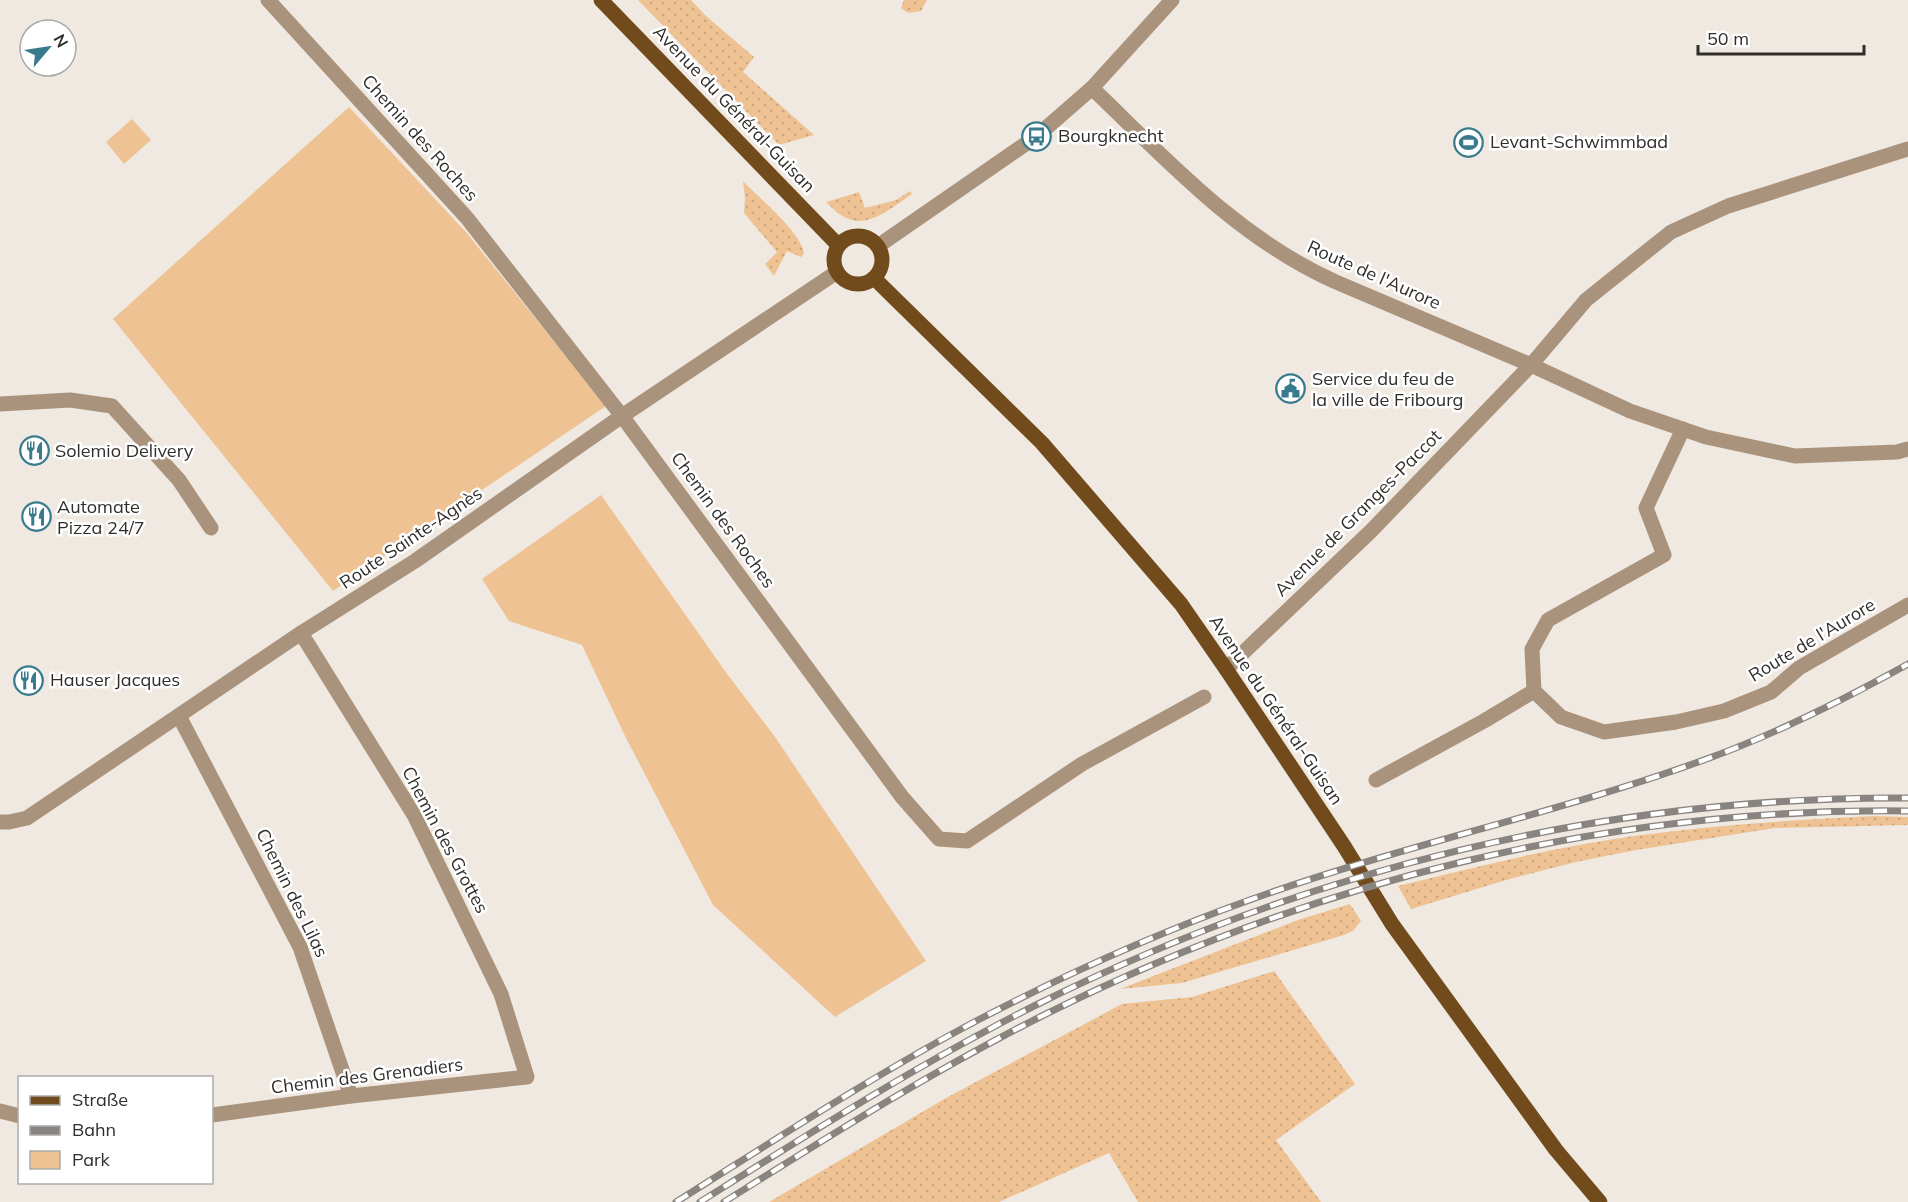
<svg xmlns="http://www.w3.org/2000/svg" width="1908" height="1202" font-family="Mulish,sans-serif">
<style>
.grass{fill:url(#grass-dots)}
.park{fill:#efc293}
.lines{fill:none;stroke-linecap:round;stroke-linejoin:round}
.minor{stroke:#aa937c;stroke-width:15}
.primary{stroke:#724b1c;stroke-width:15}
.rail-casing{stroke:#89847f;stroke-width:7}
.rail{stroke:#fff;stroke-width:4.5;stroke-dasharray:14;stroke-linecap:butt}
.labels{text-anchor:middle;stroke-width:5;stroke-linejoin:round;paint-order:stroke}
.street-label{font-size:18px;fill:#302e2b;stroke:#fff}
.poi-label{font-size:18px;fill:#302e2b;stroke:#fff;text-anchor:start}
</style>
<defs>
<pattern id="grass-dots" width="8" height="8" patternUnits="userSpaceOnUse" patternTransform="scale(1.5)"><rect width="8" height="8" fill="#efc293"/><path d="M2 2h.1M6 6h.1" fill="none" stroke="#cda77f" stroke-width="1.8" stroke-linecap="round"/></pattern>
</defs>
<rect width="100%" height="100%" fill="#f0e9e1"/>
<!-- grass -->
<g class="grass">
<polygon points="638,0 691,0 706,16 754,57 743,72 814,135 779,145"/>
<polygon points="904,0 927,0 921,11 908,13 901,8"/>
<path d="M743 181C758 197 803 234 804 254L801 257 787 251 774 276 765 264 777 252 744 213 745 198Z"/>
<path d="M910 191 912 194C895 205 870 228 849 219 840 216 833 209 826 202L859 192 865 208 896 200Z"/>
<path d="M1874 816 1908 817V825L1775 828 1636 850 1576 862 1506 880 1411 909 1398 886C1476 867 1554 847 1634 836 1714 825 1793 820 1874 816Z"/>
<polygon points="1350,904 1361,921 1353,931 1344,935 1182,983 1120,989 1298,920"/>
<polygon points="1274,971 1355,1084 1276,1140 1321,1202 1138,1202 1109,1153 999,1202 769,1202 946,1098 1122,1004 1192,997"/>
</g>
<!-- park -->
<g class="park">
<polygon points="349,107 466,232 606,406 333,591 113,319"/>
<polygon points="132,119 151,140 124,164 106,142"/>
<polygon points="601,495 725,671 775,737 926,961 835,1017 713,905 625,736 582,645 509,621 482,579"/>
</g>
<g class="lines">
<!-- minor -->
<g class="minor">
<polyline points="268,0 467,218 622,416 902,797 939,839 967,841 1082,764 1204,697"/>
<path d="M1092 88C1167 160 1239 239 1336 282L1531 365 1630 411 1706 437 1795 456 1897 452 1908 449"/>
<polyline points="878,246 1037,136 1092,88 1172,0"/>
<polyline points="0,404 70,400 112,406 179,480 211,528"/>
<polyline points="1226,669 1371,531 1531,365 1586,300 1671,232 1728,206 1908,149"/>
<polyline points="1534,691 1561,717 1604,732 1676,722 1724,711 1771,692 1799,668 1908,605"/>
<polyline points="179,716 300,947 351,1096"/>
<polyline points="1376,780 1484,721 1534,691 1532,649 1548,620 1664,555 1646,508 1683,429"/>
<polyline points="0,822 9,822 27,818 301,633 415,561 622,416 837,272"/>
<polyline points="0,1111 20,1116"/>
<polyline points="212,1115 351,1096 527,1077 501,994 414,815 301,633"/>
</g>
<!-- primary -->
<g class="primary">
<polyline points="601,0 838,245"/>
<circle cx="858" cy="260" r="24"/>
<polyline points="874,278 1042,443 1181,604 1226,669 1344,846 1392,924 1556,1150 1600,1202"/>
</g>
<defs>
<g id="rail">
<path d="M676 1202C775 1140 874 1075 978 1020 1068 973 1162 931 1258 897 1407 844 1563 812 1712 757 1780 732 1845 699 1908 664"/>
<path d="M700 1202C810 1133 920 1063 1036 1005 1307 870 1605 796 1908 798"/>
<path d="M724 1202C828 1137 932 1071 1042 1016 1310 882 1608 807 1908 811"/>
</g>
</defs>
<!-- rail casing -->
<use href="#rail" class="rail-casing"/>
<!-- rail -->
<use href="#rail" class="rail"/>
</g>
<!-- icons -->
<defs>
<symbol id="bus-ring" viewBox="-11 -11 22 22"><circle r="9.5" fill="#fff" stroke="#397b8c" stroke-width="1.5"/><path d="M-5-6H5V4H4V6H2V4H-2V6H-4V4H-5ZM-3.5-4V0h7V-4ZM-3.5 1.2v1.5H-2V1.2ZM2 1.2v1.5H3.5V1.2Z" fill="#397b8c"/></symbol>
<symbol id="stadium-ring" viewBox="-11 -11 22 22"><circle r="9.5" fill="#fff" stroke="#397b8c" stroke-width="1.5"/><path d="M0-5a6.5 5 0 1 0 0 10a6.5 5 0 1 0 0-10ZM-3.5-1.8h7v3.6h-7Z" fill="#397b8c"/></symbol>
<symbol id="civic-ring" viewBox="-11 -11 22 22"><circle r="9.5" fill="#fff" stroke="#397b8c" stroke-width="1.5"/><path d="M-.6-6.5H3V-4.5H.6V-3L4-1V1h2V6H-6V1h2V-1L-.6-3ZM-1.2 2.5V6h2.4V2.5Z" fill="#397b8c"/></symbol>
<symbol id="restaurant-ring" viewBox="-11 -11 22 22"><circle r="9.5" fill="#fff" stroke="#397b8c" stroke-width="1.5"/><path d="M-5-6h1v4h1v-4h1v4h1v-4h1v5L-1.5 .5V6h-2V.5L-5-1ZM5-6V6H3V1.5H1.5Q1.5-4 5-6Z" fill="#397b8c"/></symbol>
</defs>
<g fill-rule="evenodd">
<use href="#bus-ring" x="1020" y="120" width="33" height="33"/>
<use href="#stadium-ring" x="1452" y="126" width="33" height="33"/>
<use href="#civic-ring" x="1274" y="372" width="33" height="33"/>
<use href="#restaurant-ring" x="18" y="434" width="33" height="33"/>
<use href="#restaurant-ring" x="20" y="500" width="33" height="33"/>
<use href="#restaurant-ring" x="12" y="664" width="33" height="33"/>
</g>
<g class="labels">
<!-- street labels -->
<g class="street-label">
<text transform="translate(734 109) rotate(46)" y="6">Avenue du Général-Guisan</text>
<text transform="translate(420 138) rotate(48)" y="6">Chemin des Roches</text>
<text transform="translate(1374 275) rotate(24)" y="6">Route de l'Aurore</text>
<text transform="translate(1358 513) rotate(-45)" y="6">Avenue de Granges-Paccot</text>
<text transform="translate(723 520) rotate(54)" y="6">Chemin des Roches</text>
<text transform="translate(411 538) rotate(-34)" y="6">Route Sainte-Agnès</text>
<text transform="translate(1812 640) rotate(-31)" y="6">Route de l'Aurore</text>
<text transform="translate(1276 710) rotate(56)" y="6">Avenue du Général-Guisan</text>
<text transform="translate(445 840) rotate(62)" y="6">Chemin des Grottes</text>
<text transform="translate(292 893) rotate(64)" y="6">Chemin des Lilas</text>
<text transform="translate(367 1076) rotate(-7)" y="6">Chemin des Grenadiers</text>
</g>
<!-- poi labels -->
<g class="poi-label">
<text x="1058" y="142">Bourgknecht</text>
<text x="1490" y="148">Levant-Schwimmbad</text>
<text x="1312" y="385">Service du feu de<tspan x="1312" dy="21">la ville de Fribourg</tspan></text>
<text x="55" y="457">Solemio Delivery</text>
<text x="57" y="513">Automate<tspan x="57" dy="21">Pizza 24/7</tspan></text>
<text x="50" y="686">Hauser Jacques</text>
</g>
</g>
<!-- legend -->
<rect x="18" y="1076" width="195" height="108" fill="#ffffff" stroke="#acabaa" stroke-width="1.5"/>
<rect x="30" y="1096" width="30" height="9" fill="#724b1c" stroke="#acabaa" stroke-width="1.5"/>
<text x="72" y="1106" font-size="18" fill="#302e2b">Straße</text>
<rect x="30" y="1126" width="30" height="9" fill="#89847f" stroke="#acabaa" stroke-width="1.5"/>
<text x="72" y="1136" font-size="18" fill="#302e2b">Bahn</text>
<rect x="30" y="1151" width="30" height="18" fill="#efc293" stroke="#acabaa" stroke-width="1.5"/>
<text x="72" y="1166" font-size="18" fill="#302e2b">Park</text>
<!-- north arrow -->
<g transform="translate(48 48) rotate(61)"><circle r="28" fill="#ffffff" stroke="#acabaa" stroke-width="1.5"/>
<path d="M0-4.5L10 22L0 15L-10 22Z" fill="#397b8c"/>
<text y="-9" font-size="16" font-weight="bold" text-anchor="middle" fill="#302e2b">N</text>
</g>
<!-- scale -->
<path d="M1698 45v9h166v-9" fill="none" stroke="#302e2b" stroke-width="3"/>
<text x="1707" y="45" font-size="18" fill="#302e2b" stroke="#ffffff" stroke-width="4.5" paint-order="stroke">50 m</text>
</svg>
